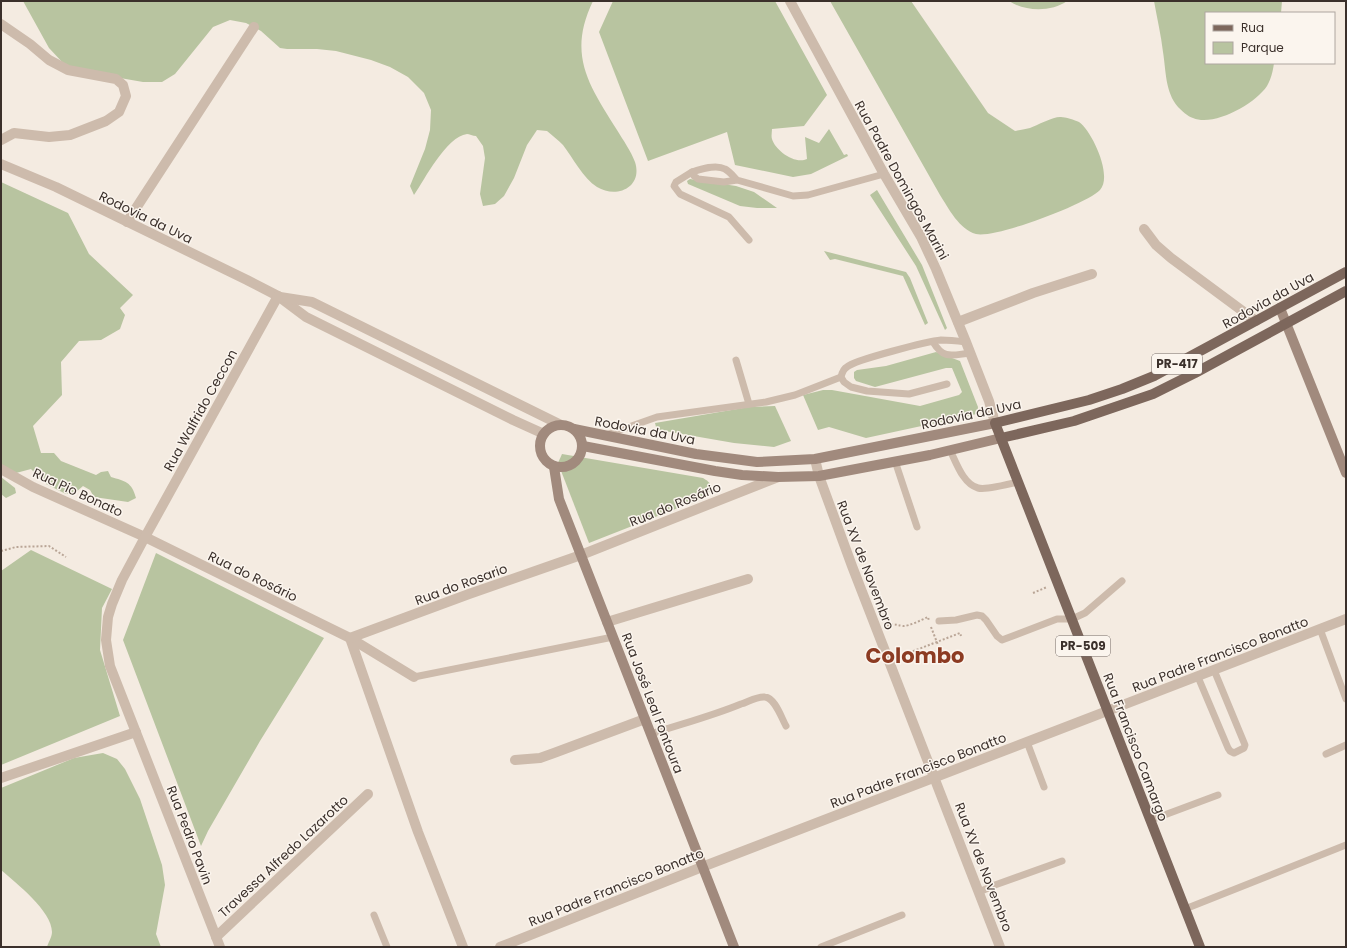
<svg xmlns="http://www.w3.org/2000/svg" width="1347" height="948" font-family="Poppins,sans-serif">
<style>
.green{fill:#b8c4a0}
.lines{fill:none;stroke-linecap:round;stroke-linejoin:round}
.path{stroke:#b9a596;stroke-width:2;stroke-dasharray:2 2;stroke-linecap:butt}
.service{stroke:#cdbbac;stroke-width:7}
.pedestrian{stroke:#cdbbac;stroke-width:10}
.minor{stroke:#cdbbac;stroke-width:10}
.tertiary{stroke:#cdbbac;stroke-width:10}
.secondary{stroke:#a18a7d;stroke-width:10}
.primary{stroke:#7d675c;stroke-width:10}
.labels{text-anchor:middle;stroke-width:3;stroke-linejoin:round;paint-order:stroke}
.shield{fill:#fbf5ee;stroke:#756b66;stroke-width:1}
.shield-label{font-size:12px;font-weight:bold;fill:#3b302b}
.street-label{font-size:13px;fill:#3b302b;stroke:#fbf5ee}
.town-label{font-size:21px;font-weight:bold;fill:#8c3b22;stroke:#fbf5ee}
</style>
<rect width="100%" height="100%" fill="#f4ebe1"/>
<!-- green -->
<g class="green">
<path d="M23 1H593C567 55 589 85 617 130 623 140 631 151 635 162 643 187 617 199 597 187 583 178 573 158 563 145 558 140 552 135 547 131L537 130 527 145 514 178 504 196 495 204 483 206 480 194 485 158 483 146 476 136C473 136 469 134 467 134 446 137 425 179 414 195L410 186 425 149 430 130 431 110 424 93 408 77 390 67 371 60 336 51 317 49H287L280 48 261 31 246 23 230 20 213 27 175 74 162 82H143L80 71 64 64 49 48Z"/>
<path d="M613 1H775L827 95 804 126 772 129C772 132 771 136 772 139 775 150 795 165 807 159L805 137 819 143 829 129 844 155 847 154 848 156 811 174 793 177 735 165 727 132 648 161 599 32Z"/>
<path d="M830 1H911L988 113 1015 131C1020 130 1025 129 1030 128 1037 125 1055 116 1061 117 1065 117 1075 120 1079 122 1092 131 1113 176 1100 190 1087 204 994 239 976 234 959 229 949 209 940 195Z"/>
<path d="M1009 1H1067C1052 12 1025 12 1009 1Z"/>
<path d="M1154 1H1282L1281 13H1206V63H1274C1273 71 1271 79 1267 86 1255 104 1214 127 1193 118 1188 117 1181 110 1178 107 1165 92 1166 70 1163 52 1161 35 1157 18 1154 1Z"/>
<polygon points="690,179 736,186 754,192 777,208 757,208 740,206 688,184 687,181"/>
<path d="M1 182 68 213 89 254 133 295 120 308 125 315 120 329 101 340 79 341 61 362 62 395 33 426 41 453H54L61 461 96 475 101 472 108 471 111 477C125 481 132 482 136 498L128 502 94 497 90 490 83 486 76 492 66 494 46 484 31 469 16 473 1 471Z"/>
<polygon points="877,190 922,265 947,328 945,330 916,266 870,195"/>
<polygon points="824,251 906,272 910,278 928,323 925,325 903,276 835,259 830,260"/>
<polygon points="936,352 960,361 978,407 977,414 866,438 829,427 818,430 803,395 823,390 832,390 920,406 959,395 962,392 952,368 946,368 875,387 856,381 854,378 854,372 857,370 886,366"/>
<polygon points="775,406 791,441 774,447 734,443 659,430 656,427 655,423 749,407"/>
<path d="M562 454 703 478C713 484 713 488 706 497L589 543 558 463Z"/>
<polygon points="1,477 15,488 16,493 6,498 1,494"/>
<polygon points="31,550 112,589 102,608 100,650 120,716 1,765 1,571"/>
<polygon points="156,553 324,638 260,741 208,831 201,846 123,640"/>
<path d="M103 753 117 759 125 769 140 799 162 865 165 885 156 934 161 947H47C48 943 52 937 52 932 52 911 16 883 1 870V788L74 758Z"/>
</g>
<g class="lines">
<!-- path -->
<g class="path">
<polyline points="1,551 16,547 49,546 66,557"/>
<polyline points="1033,593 1047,587"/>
<path d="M887 626C895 623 895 625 903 626 910 626 921 620 928 617L929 621"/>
<polyline points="931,627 938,645"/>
<polyline points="898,657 960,633 961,636"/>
</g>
<!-- service -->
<g class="service">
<polyline points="692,172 676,182 674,186 680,194 729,217 749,240"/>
<path d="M737 180C734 177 729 171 725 169 716 164 701 169 692 172L694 176 698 179 724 182 737 180 793 196 808 195 884 174"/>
<path d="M933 342C944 360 952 355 970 353"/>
<polyline points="736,360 749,404"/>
<path d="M947 384 909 394 867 391 851 387 844 382 841 377C842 373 843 369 847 367 854 360 929 341 941 340 949 340 958 341 966 342"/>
<polyline points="606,435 657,417 766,402 795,395 841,377"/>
<path d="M950 450C956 462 963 484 978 488 985 490 1010 484 1018 482"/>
<polyline points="895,461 917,527"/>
<polyline points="939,621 956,620 977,615 982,616 986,620 997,636 1002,640 1057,619 1072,619 1085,613 1122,581"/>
<polyline points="1320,629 1346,699"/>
<polyline points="414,677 613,637"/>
<polyline points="1198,677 1228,748 1230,751 1234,753 1244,748 1245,745 1214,670"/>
<path d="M651 734C681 724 712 716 741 704 748 702 757 696 765 697 775 698 781 717 786 726"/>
<polyline points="1027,742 1044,787"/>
<polyline points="1326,754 1346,745"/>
<polyline points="1151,820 1218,795"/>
<polyline points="979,892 995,885 1062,861"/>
<polyline points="1185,909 1346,845"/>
<polyline points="374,915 387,947"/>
<polyline points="821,947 902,915"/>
</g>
<!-- pedestrian -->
<polyline class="pedestrian" points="581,555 778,477"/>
<!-- minor -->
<g class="minor">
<polyline points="790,1 884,174 921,237 936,269 966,342 989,401 995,423"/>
<polyline points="1,24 30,44 49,60 68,70 116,79 123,85 126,96 119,112 106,121 70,135 49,137 14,133 1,140"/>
<polyline points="127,222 254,27"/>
<polyline points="1144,229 1156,245 1171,258 1256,321"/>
<polyline points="958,322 1033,293 1092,274"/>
<polyline points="1,469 33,487 145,537 350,638 414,677"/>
<polyline points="607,622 748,579"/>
<polyline points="350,638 418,832 463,947"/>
<polyline points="350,638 469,594 581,555"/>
<polyline points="515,760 540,758 554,753 645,719"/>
<polyline points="1,778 136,732"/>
<polyline points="216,937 368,794"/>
</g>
<!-- tertiary -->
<g class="tertiary">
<polyline points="1,164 56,187 247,280 278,296 306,317 513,420 544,434"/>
<polyline points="280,297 312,302 561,425"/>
<polyline points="815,459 819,476 852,566 1000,947"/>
<polyline points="220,947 110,666 106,640 108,617 112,604 122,580 145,537 278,296"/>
<polyline points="500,947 702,867 1346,619"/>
</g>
<!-- secondary -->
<g class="secondary">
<polyline points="1280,308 1346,473"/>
<circle cx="561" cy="446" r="21"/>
<polyline points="574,429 696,454 757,462 815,459 995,423"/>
<polyline points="583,446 715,471 742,475 778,477 819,476 930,455 1001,438"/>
<polyline points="554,467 559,499 734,947"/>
</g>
<!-- primary -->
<g class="primary">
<polyline points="1001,438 1074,421 1153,394 1195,373 1346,291"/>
<polyline points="1200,947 995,423 1089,400 1122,389 1154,376 1346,272"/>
</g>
</g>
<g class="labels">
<!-- shield labels -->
<g class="shield">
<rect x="1152" y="354" width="50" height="20" rx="3"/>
<rect x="1056" y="636" width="54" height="20" rx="3"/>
</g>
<g class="shield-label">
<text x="1177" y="368">PR-417</text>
<text x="1083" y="650">PR-509</text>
</g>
<!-- street labels -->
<g class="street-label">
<text transform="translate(902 180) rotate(61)" y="5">Rua Padre Domingos Marini</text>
<text transform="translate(146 217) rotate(26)" y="5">Rodovia da Uva</text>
<text transform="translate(1268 300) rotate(-29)" y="5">Rodovia da Uva</text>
<text transform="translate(200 410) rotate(-61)" y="5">Rua Walfrido Ceccon</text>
<text transform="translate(971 414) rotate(-12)" y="5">Rodovia da Uva</text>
<text transform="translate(645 430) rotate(11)" y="5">Rodovia da Uva</text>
<text transform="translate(78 492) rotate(25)" y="5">Rua Pio Bonato</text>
<text transform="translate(675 504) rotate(-22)" y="5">Rua do Rosário</text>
<text transform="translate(866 565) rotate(69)" y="5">Rua XV de Novembro</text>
<text transform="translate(253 576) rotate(26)" y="5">Rua do Rosário</text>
<text transform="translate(461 584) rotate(-20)" y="5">Rua do Rosario</text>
<text transform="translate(1220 654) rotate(-21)" y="5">Rua Padre Francisco Bonatto</text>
<text transform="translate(653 703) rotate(69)" y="5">Rua José Leal Fontoura</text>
<text transform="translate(1136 747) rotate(69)" y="5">Rua Francisco Camargo</text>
<text transform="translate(918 770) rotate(-21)" y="5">Rua Padre Francisco Bonatto</text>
<text transform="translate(190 835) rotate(69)" y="5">Rua Pedro Pavin</text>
<text transform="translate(283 856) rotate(-43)" y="5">Travessa Alfredo Lazarotto</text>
<text transform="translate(984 867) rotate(69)" y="5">Rua XV de Novembro</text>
<text transform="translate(616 887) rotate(-22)" y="5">Rua Padre Francisco Bonatto</text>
</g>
<!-- town labels -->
<g class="town-label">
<text x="915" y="663">Colombo</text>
</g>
</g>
<!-- border -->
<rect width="1347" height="948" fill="none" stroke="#3b302b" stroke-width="4"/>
<!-- legend -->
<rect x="1205" y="12" width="130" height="52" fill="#fbf5ee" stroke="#aea6a0"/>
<rect x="1213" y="25" width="20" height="6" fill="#7d675c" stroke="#aea6a0"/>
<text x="1241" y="32" font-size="12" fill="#3b302b">Rua</text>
<rect x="1213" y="42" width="20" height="12" fill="#b8c4a0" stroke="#aea6a0"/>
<text x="1241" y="52" font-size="12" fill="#3b302b">Parque</text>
</svg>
